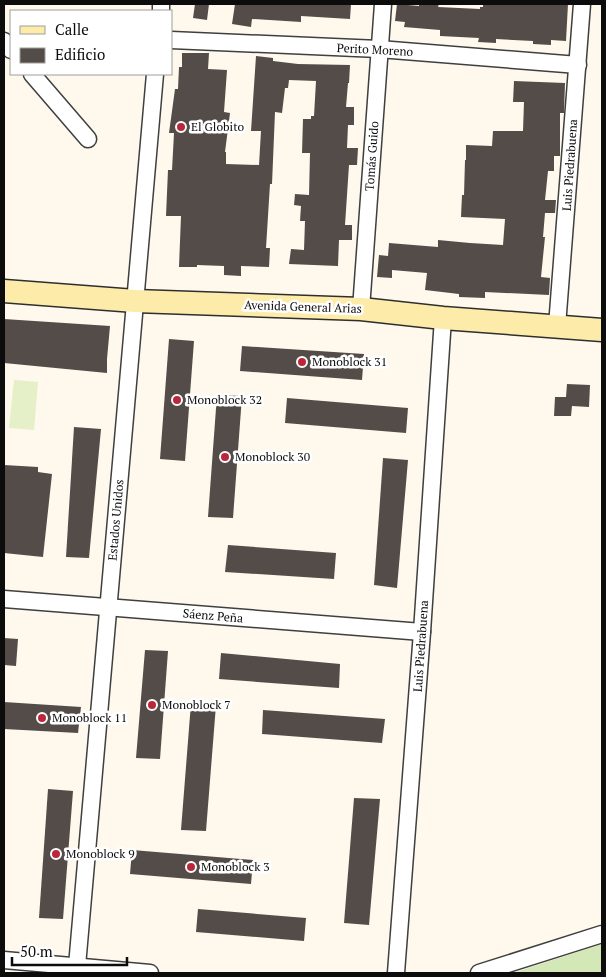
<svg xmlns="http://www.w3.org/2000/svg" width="606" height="977" font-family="'PT Serif',serif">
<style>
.green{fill:#d4e7b7}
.pitch{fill:#e5efc8}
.building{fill:#544c49}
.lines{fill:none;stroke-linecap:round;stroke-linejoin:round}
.street-casing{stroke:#3f3f3f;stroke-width:19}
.secondary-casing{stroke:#2e2e2e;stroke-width:25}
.street{stroke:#fff;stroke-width:16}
.secondary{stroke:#fdeca9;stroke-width:22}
.poi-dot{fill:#b8283b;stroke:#fff;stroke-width:2}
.labels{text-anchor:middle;stroke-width:5;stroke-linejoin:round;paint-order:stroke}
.street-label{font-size:12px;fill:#0c0c0c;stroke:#fff}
.poi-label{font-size:12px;fill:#0c0c0c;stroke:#fff;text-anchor:start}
</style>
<rect width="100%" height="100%" fill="#fef9ec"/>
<!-- green -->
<polygon class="green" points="602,944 602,973 513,973"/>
<!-- pitch -->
<polygon class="pitch" points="14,380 38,382 34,430 9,428"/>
<!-- building -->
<g class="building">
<polygon points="195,4 209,4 207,20 193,18"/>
<polygon points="235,4 351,4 350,19 301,16 301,22 252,19 251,27 232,24"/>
<polygon points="397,4 419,6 419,4 439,4 438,7 480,9 480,7 483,7 483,4 568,4 566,41 551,40 551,45 533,44 533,41 496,39 496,43 478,42 479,38 440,36 440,30 404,27 405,22 395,21"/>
<polygon points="182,53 209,53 208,69 227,70 224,112 230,113 225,152 226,152 226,164 259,165 261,131 251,131 256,56 273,58 273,61 298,64 350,65 349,83 348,83 346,107 354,107 354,125 348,125 347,148 358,148 357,165 349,165 345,225 352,225 352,240 339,240 338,266 289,264 291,249 304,250 305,221 300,221 301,206 294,205 295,194 309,195 310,153 302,153 303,119 311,119 311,116 314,116 316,81 289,80 288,88 285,88 282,113 275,112 272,184 270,184 266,248 270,248 269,267 241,266 241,276 224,275 224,266 197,265 197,267 179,267 181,216 166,216 168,170 172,170 174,133 169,133 175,89 178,89 179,67 182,67"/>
<polygon points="514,81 565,83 564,113 560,113 560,156 554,156 554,171 548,171 545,200 556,200 555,213 545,213 543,237 545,237 541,277 550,278 549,295 485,292 485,298 459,297 459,294 425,290 427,273 392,270 392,278 377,277 379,255 388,256 389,243 438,247 438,240 470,243 503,245 505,219 461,217 462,195 464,195 465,160 466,160 466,145 492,146 493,131 523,131 524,102 513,102"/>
<polygon points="4,319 110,326 107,359 107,373 4,363"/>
<polygon points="169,339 194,341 185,461 160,459"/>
<polygon points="242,346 364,354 362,380 240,371"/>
<polygon points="567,384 590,385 589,407 572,406 571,416 554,416 555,397 566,397"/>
<polygon points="217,395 242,396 233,518 208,517"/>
<polygon points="287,398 408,408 406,433 285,423"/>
<polygon points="74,427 101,429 89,558 66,557"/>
<polygon points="383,458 408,460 397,588 374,585"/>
<polygon points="4,465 38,467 38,472 52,474 43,557 4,553"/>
<polygon points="228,545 336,553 334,579 225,572"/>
<polygon points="4,638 18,639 16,666 4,665"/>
<polygon points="145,650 168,651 160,759 136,758"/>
<polygon points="221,653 340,664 339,688 219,679"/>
<polygon points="4,702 81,707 78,733 4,729"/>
<polygon points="191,703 216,705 206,831 181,830"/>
<polygon points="263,710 385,719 382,743 262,734"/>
<polygon points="48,789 73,791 63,919 39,918"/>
<polygon points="354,798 380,799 369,925 344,923"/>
<polygon points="132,850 253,860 251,884 130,874"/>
<polygon points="198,909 306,918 304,941 196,932"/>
</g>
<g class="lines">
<defs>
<g id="street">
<polyline points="161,11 161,4"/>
<polyline points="171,40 379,49 578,65"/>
<polyline points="4,41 11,50"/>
<polyline points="32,74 88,139"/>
<polyline points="361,309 383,4"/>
<polyline points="557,326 582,4"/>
<polyline points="4,599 422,632"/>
<polyline points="4,960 150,973"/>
<polyline points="77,966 155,74"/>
<polyline points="396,973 422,632 443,318"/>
<polyline points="479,973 602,934"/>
</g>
<polyline id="secondary" points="4,291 135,301 361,309 443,318 602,330"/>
</defs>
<!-- street casing -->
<use href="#street" class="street-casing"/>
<!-- secondary casing -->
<use href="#secondary" class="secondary-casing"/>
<!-- street -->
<use href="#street" class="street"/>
<!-- secondary -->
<use href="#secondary" class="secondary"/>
</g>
<!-- markers -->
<g class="poi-dot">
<circle cx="181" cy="127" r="5"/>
<circle cx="302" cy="362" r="5"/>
<circle cx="177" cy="400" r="5"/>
<circle cx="225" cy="457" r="5"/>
<circle cx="152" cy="705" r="5"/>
<circle cx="42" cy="718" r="5"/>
<circle cx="56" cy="854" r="5"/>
<circle cx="191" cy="867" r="5"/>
</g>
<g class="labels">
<!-- street labels -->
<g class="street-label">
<text transform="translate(375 50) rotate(3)" y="4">Perito Moreno</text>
<text transform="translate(372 156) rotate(-86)" y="4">Tomás Guido</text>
<text transform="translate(570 165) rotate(-86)" y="4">Luis Piedrabuena</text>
<text transform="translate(303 307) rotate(2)" y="4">Avenida General Arias</text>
<text transform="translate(116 520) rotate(-85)" y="4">Estados Unidos</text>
<text transform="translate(213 616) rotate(5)" y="4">Sáenz Peña</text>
<text transform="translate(421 646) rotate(-86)" y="4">Luis Piedrabuena</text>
</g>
<!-- poi labels -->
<g class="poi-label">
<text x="191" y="131">El Globito</text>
<text x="312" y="366">Monoblock 31</text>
<text x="187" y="404">Monoblock 32</text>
<text x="235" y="461">Monoblock 30</text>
<text x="162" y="709">Monoblock 7</text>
<text x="52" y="722">Monoblock 11</text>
<text x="66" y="858">Monoblock 9</text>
<text x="201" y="871">Monoblock 3</text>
</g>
</g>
<!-- border -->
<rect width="606" height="977" fill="none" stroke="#0c0c0c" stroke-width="10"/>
<!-- legend -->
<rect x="10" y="10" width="162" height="65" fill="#ffffff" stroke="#9e9e9e"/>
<rect x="20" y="26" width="25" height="8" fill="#fdeca9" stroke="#9e9e9e"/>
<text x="55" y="35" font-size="15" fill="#0c0c0c">Calle</text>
<rect x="20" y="48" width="25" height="15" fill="#544c49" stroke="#9e9e9e"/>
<text x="55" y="60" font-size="15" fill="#0c0c0c">Edificio</text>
<!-- scale -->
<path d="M12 957v8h115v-8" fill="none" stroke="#0c0c0c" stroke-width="2.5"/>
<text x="20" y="957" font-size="15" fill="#0c0c0c" stroke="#ffffff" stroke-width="4" paint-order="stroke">50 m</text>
</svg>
